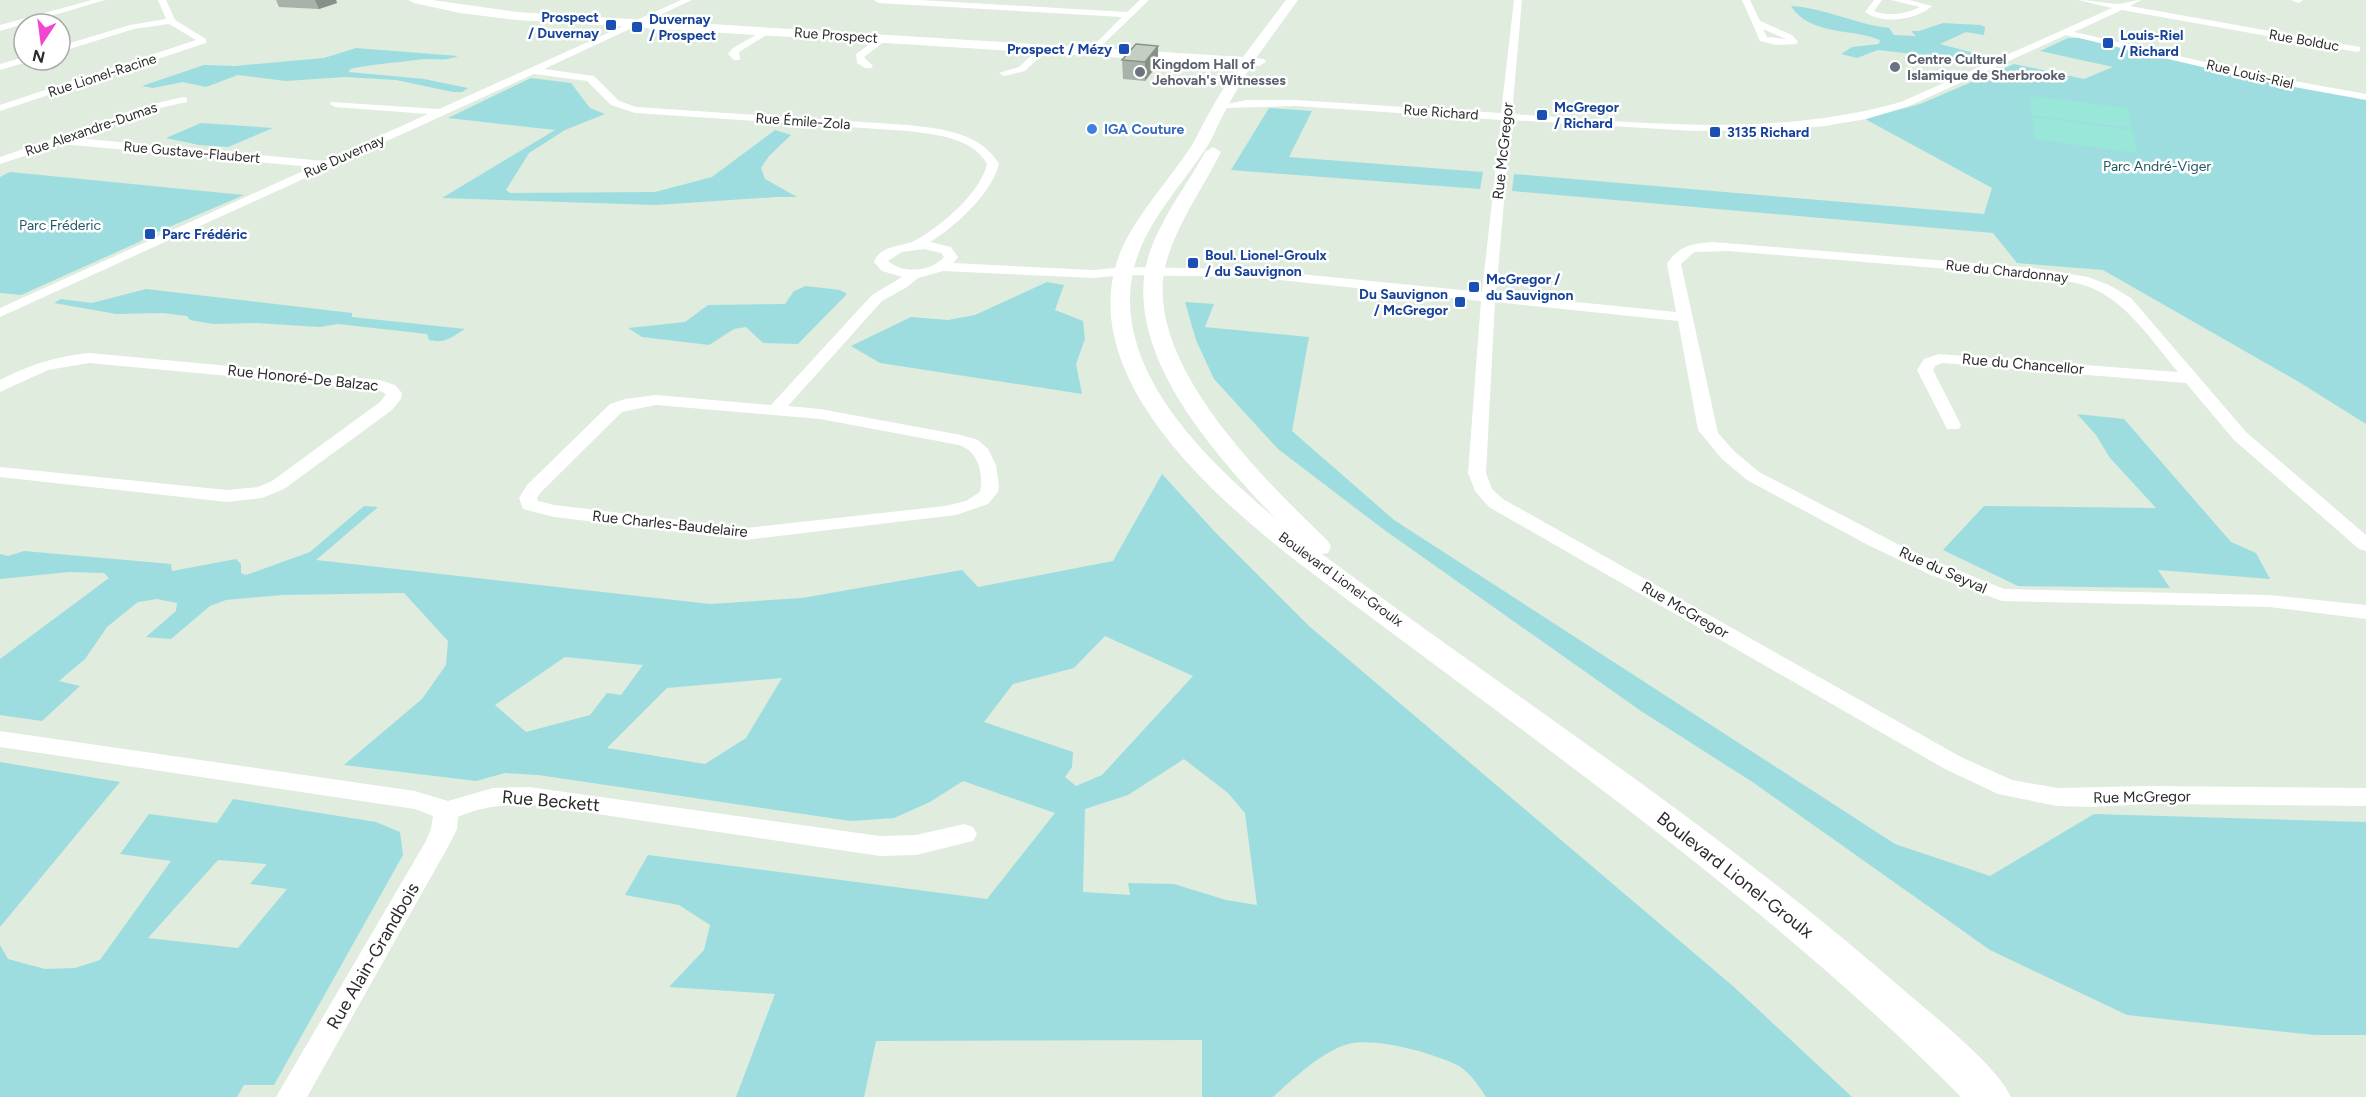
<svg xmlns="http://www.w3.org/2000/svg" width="2366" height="1097" font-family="Figtree,sans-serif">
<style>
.green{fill:#9ddde0;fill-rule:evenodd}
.pitch{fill:#99e7d8}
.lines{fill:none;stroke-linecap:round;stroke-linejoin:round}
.street{fill:#fff;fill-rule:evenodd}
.secondary{fill:#fff;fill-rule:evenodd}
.wall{fill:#a8b2a8}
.shaded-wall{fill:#889188}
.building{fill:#c3cfc3;stroke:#889188;stroke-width:1.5}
.transit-dot{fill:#1a4fb4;stroke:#fff;stroke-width:2}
.worship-dot{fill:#6b7280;stroke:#fff;stroke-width:2}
.shop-dot{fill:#3f7fe0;stroke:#fff;stroke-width:2}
.labels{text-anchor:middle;stroke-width:5;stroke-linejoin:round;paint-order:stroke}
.far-transit-label{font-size:14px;font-weight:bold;fill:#164399;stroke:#fff;text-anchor:start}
.far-street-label{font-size:14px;fill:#2b2b2b;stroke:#fff}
.far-worship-label{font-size:14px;font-weight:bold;fill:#5b616d;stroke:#fff;text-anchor:start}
.far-shop-label{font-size:14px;font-weight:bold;fill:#366cbe;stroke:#fff;text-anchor:start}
.far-park-label{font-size:14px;fill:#1e5965;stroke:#fff}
.street-label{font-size:15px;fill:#2b2b2b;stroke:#fff}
.near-street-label{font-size:18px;fill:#2b2b2b;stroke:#fff}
</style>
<rect width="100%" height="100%" fill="#dfecde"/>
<!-- green -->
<g class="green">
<path d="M1791 6C1825 8 1855 24 1889 28L1894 35 1916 36 1911 31H1919L1943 23 1980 25 1985 27 1984 35 1966 32 1940 44 1993 58 1983 62 1878 50 1857 58 1841 54 1852 47 1879 44 1880 40C1852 28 1810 36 1791 6Z"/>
<polygon points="2068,38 2081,38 2366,99 2366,424 2299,382 2103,270 2017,263 1993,233 1512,191 1514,174 1984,214 1992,188 1865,119 1920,104 2014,64 2084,79 2113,67 2040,51"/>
<path d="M356 48 458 56C443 63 431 57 416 60 394 63 372 64 350 69L349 72 424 79 468 88 462 92H453L396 80 345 77 286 81 238 75 206 87 183 82 153 88 142 86 204 65 235 66 324 58Z"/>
<polygon points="531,78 571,83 590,108 605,114 565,130 537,148 529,153 506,190 510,193 655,192 712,177 775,130 791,135 769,156 761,168 765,179 797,197 776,197 656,205 442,198 555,130 448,118"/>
<polygon points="1269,108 1312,111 1289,157 1483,172 1480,189 1231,170"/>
<polygon points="201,123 273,128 228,147 199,145 166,138"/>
<polygon points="10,172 244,195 146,237 139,242 21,295 0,293 0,177"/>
<polygon points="1047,282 1064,285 1055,310 1083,321 1085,339 1076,364 1082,394 880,363 851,346 911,317 948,320 975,315"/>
<polygon points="806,286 840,290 847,294 798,344 763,343 746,327 734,329 709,345 642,337 628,328 685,322 708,305 785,304 794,291"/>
<path d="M146 289 352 313V317L465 329C452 337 444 344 429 340L427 334 338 324 319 327 256 323 213 324 190 320 187 316 163 313 116 314 54 303 61 299 92 303Z"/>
<polygon points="1185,302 1214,304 1205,327 1309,337 1292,431 1394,520 1895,844 1990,876 2094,814 2366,822 2366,1035 2315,1035 2127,1015 1990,950 1751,781 1641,711 1383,529 1278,449 1214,379 1196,340"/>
<polygon points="2077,414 2124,419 2231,542 2256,553 2270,579 2158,570 2170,588 2018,586 1943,550 1984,506 2156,508 2110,458 2096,435"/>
<path d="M1162 474 1215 532 1309 626 1734 987 1852 1097H1486C1480 1087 1469 1072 1459 1066 1434 1053 1375 1037 1348 1044 1321 1052 1293 1079 1273 1097H1202V1040L876 1041 864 1097H736L775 994 669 987 704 950 710 925 679 905 625 895 648 855 987 899 1055 813 963 781 930 802 894 818 851 821 538 775 505 773 476 781 344 765 422 699 446 665 448 641 404 593 282 595 226 600 210 606 171 639 146 637 176 611 177 603 157 599 138 602 107 627 85 659 59 681 80 686 42 721 0 715V659L109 578 104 573 69 572 0 579V554L8 556 24 551 171 564 172 571 236 559 241 564V573L246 575 310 552 364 506 378 507 316 560 710 604 802 598 962 570 978 587 1113 561ZM1105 636 1193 676 1102 775 1076 786 1065 777 1072 767 1073 752 984 722 1013 684 1074 668ZM565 657 643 665 621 695 607 693 590 715 526 732 495 705ZM782 678 746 738 705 764 607 748 667 688ZM1184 759 1228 793 1245 813 1257 905 1226 900 1174 884 1128 883 1130 895 1083 892 1085 809 1128 795Z"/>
<polygon points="0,762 120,782 0,927"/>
<path d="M233 799 376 822 400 832 403 855 274 1085H244L237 1097H0V945L8 959 45 969 75 968 100 960 171 861 120 854 149 814 217 823ZM218 860 267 864 250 884 287 889 238 948 148 938Z"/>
</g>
<!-- pitch -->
<g class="pitch">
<polygon points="2031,96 2127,108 2132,128 2031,115"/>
<polygon points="2033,117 2132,130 2137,153 2034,139"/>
</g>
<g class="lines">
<!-- street -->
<g class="street">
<polygon points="92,0 105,0 0,31 0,25"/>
<polygon points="158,0 166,0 175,20 206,39 206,43 0,111 0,105 196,40 169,24 134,29 60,52 60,46 130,25 166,19"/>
<path d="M681 0H692L544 69 594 76 619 101 636 107 908 125C942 129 980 132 999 164 992 193 955 227 930 242L951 247 958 257 953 263 1094 270 1123 267 1250 269 1482 292 1501 120 1296 106 1227 108V104L1246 100H1296L1501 113 1514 0H1522L1512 114C1642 123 1774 138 1901 102L2112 8 2078 0C2091 0 2104 3 2117 4 2125 4 2133 0 2141 0L2130 6 2360 47V51L2357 52 2122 10 2074 32 2262 75 2366 94V100L2262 81 2066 35 1909 106 1866 119 1825 126 1782 130 1694 131 1511 120 1496 294 1676 312 1667 264C1678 246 1693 243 1713 242L2034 268 2088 277 2109 285 2131 298 2246 432 2366 535V551L2359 549 2234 440 2186 383 1942 363 1935 366 1933 370 1961 425 1959 429H1947L1917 370 1924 359 1939 354 2178 372C2150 339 2124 296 2080 284 2065 280 2049 279 2034 276L1728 251 1694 252 1681 264 1718 433 1734 451 1759 472 1913 552 2004 589 2269 595 2366 605V619L2269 607 2002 601 1931 575 1868 545 1747 480 1722 459 1698 430 1678 321 1495 302 1486 473 1492 489 1503 499 1961 757 2012 780 2057 788 2148 786 2366 788V806L2148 804 2093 807 2057 806 1998 794 1945 769 1489 507 1475 491 1468 473 1481 301 1250 277 1123 275 1094 278 943 271 918 278 907 287 882 301 788 406 820 409 961 435 978 440 988 449 996 465 999 486 998 492 988 504 956 515 746 540 554 517 523 509 519 498 527 485 610 404 625 399 656 395 771 405 872 295 902 277 882 271 874 262C880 245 901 247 914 241 940 227 980 194 987 164 972 137 936 135 908 131L635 113 611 105 587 81 534 74 0 317V308L312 167 61 144 0 164V157L157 103 183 97 187 98V102L164 107 76 138 324 161 428 114 335 107 330 104 331 102 439 109ZM924 249 941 253 944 257C931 272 903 274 888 261L902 252ZM656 405 820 419 959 445C978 451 984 473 980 492L966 501 945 506 746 528 554 505 538 501 537 498 541 492 622 412Z"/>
<polygon points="874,0 920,0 1127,12 1140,0 1149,0 1093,54 1088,51 1122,17 878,3"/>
<path d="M1742 0H1750L1760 21 1792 35 1798 42 1796 44 1776 45 1760 41ZM1763 29 1786 39 1767 37Z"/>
<path d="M1874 0H1882L1874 11C1890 17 1905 14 1920 7L1891 0H1909L1932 6C1916 20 1883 25 1865 12Z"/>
<polygon points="2291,0 2303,0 2299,3"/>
<polygon points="766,29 773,31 739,52 740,60 734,60 728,54 733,48"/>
<polygon points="881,36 889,38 864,57 873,66 871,68 865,68 857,63 856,54"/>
<polygon points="1041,46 1049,48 1025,71 1004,76 999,73 1019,67"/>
<polygon points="24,57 24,60 29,60 27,62 0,70 0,64"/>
<path d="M89 353 380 380 395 385 402 393 401 399 392 410 284 489 262 498 227 502 0 477V467L227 490 258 487 272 481 380 402 386 394 378 390 89 363 48 370 0 392V380C28 365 57 356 89 353Z"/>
<path d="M0 731 415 791 448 801 493 788 529 787 880 836 916 835 964 824 973 827 977 834 973 841 916 855 880 856 543 806C513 804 486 804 458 817L457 829 449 845 307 1097H276L426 841 431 829 433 816 415 809 0 747Z"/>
</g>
<!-- secondary -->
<path class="secondary" d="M408 0H432L517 12 1243 57 1286 0H1298L1256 58 1264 59 1266 62 1259 66H1251C1241 83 1231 99 1222 117 1217 126 1214 136 1208 145 1185 181 1154 213 1139 252 1099 358 1202 456 1275 518 1217 456 1130 362 1145 270 1153 228 1185 189 1205 152L1213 147 1221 152C1202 190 1175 226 1165 267 1144 364 1265 480 1328 541L1331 547 1328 553 1322 554C1517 699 1723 831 1906 992 1934 1016 1997 1066 2011 1097H1961C1757 891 1516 729 1287 554 1205 488 1074 371 1120 253 1136 215 1166 184 1188 151 1196 140 1201 127 1208 115 1217 98 1228 82 1238 65L517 20 460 13 414 3Z"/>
</g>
<!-- wall -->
<g class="wall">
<polygon points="276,0 336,0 337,3 319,9 279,7"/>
<polygon points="1158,46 1158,64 1145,81 1123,79 1122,60"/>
</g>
<!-- shaded-wall -->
<g class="shaded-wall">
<polygon points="315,0 336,0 337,3 319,9"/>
<polygon points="1158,46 1158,64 1145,81 1145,62"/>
</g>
<!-- building -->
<polygon class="building" points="1136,44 1158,46 1145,62 1122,60"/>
<!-- markers -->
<g class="transit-dot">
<rect x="605" y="19" width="12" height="12" rx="3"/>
<rect x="631" y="21" width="12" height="12" rx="3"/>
<rect x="2102" y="37" width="12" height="12" rx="3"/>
<rect x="1118" y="43" width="12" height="12" rx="3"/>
<rect x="1536" y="109" width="12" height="12" rx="3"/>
<rect x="1709" y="126" width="12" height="12" rx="3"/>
<rect x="144" y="228" width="12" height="12" rx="3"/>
<rect x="1187" y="257" width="12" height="12" rx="3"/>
<rect x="1468" y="281" width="12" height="12" rx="3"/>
<rect x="1454" y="296" width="12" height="12" rx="3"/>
</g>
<g class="worship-dot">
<circle cx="1895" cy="67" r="6"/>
<circle cx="1140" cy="72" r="6"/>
</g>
<circle class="shop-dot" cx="1092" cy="129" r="6"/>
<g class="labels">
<!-- far-transit labels -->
<g class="far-transit-label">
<text x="599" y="22" text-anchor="end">Prospect<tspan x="599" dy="16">/ Duvernay</tspan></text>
<text x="649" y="24">Duvernay<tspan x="649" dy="16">/ Prospect</tspan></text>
<text x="2120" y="40">Louis-Riel<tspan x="2120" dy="16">/ Richard</tspan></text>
<text x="1112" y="54" text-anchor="end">Prospect / Mézy</text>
<text x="1554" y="112">McGregor<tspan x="1554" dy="16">/ Richard</tspan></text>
<text x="1727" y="137">3135 Richard</text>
<text x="162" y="239">Parc Frédéric</text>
<text x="1205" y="260">Boul. Lionel-Groulx<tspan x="1205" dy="16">/ du Sauvignon</tspan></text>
<text x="1486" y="284">McGregor /<tspan x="1486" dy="16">du Sauvignon</tspan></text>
<text x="1448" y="299" text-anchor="end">Du Sauvignon<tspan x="1448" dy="16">/ McGregor</tspan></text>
</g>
<!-- far-street labels -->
<g class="far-street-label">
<text transform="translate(836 35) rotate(4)" y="5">Rue Prospect</text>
<text transform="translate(2304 40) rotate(10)" y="5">Rue Bolduc</text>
<text transform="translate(2250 74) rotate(13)" y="5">Rue Louis-Riel</text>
<text transform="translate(102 75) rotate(-18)" y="5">Rue Lionel-Racine</text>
<text transform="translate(1441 112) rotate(4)" y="5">Rue Richard</text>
<text transform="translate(803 121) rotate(4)" y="5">Rue Émile-Zola</text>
<text transform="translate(91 129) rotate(-19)" y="5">Rue Alexandre-Dumas</text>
<text transform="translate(192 152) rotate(5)" y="5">Rue Gustave-Flaubert</text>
<text transform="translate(344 156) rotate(-24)" y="5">Rue Duvernay</text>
<text transform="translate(2007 271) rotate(6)" y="5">Rue du Chardonnay</text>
<text transform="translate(1341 579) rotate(36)" y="5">Boulevard Lionel-Groulx</text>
</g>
<!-- far-worship labels -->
<g class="far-worship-label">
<text x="1907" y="64">Centre Culturel<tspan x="1907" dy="16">Islamique de Sherbrooke</tspan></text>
<text x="1152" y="69">Kingdom Hall of<tspan x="1152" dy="16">Jehovah's Witnesses</tspan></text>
</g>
<!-- far-shop labels -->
<g class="far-shop-label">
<text x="1104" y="134">IGA Couture</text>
</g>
<!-- far-park labels -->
<g class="far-park-label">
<text x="2157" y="171">Parc André-Viger</text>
<text x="60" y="230">Parc Fréderic</text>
</g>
<!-- street labels -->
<g class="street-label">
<text transform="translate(1503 151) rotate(-84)" y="5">Rue McGregor</text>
<text transform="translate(2023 364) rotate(5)" y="5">Rue du Chancellor</text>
<text transform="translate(303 378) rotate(6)" y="5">Rue Honoré-De Balzac</text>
<text transform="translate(670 524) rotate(6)" y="5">Rue Charles-Baudelaire</text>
<text transform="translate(1943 570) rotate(24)" y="5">Rue du Seyval</text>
<text transform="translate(1685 610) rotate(30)" y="5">Rue McGregor</text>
<text transform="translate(2142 797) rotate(-1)" y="5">Rue McGregor</text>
</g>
<!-- near-street labels -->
<g class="near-street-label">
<text transform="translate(551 801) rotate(5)" y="6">Rue Beckett</text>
<text transform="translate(1735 875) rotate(38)" y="6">Boulevard Lionel-Groulx</text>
<text transform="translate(373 956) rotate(-60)" y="6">Rue Alain-Grandbois</text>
</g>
</g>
<!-- north arrow -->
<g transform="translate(42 42) rotate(193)"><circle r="28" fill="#ffffff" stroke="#aaaaaa" stroke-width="1.5"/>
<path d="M0-4.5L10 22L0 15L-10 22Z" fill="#f146cf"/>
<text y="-9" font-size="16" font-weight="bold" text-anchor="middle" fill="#2b2b2b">N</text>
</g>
</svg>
